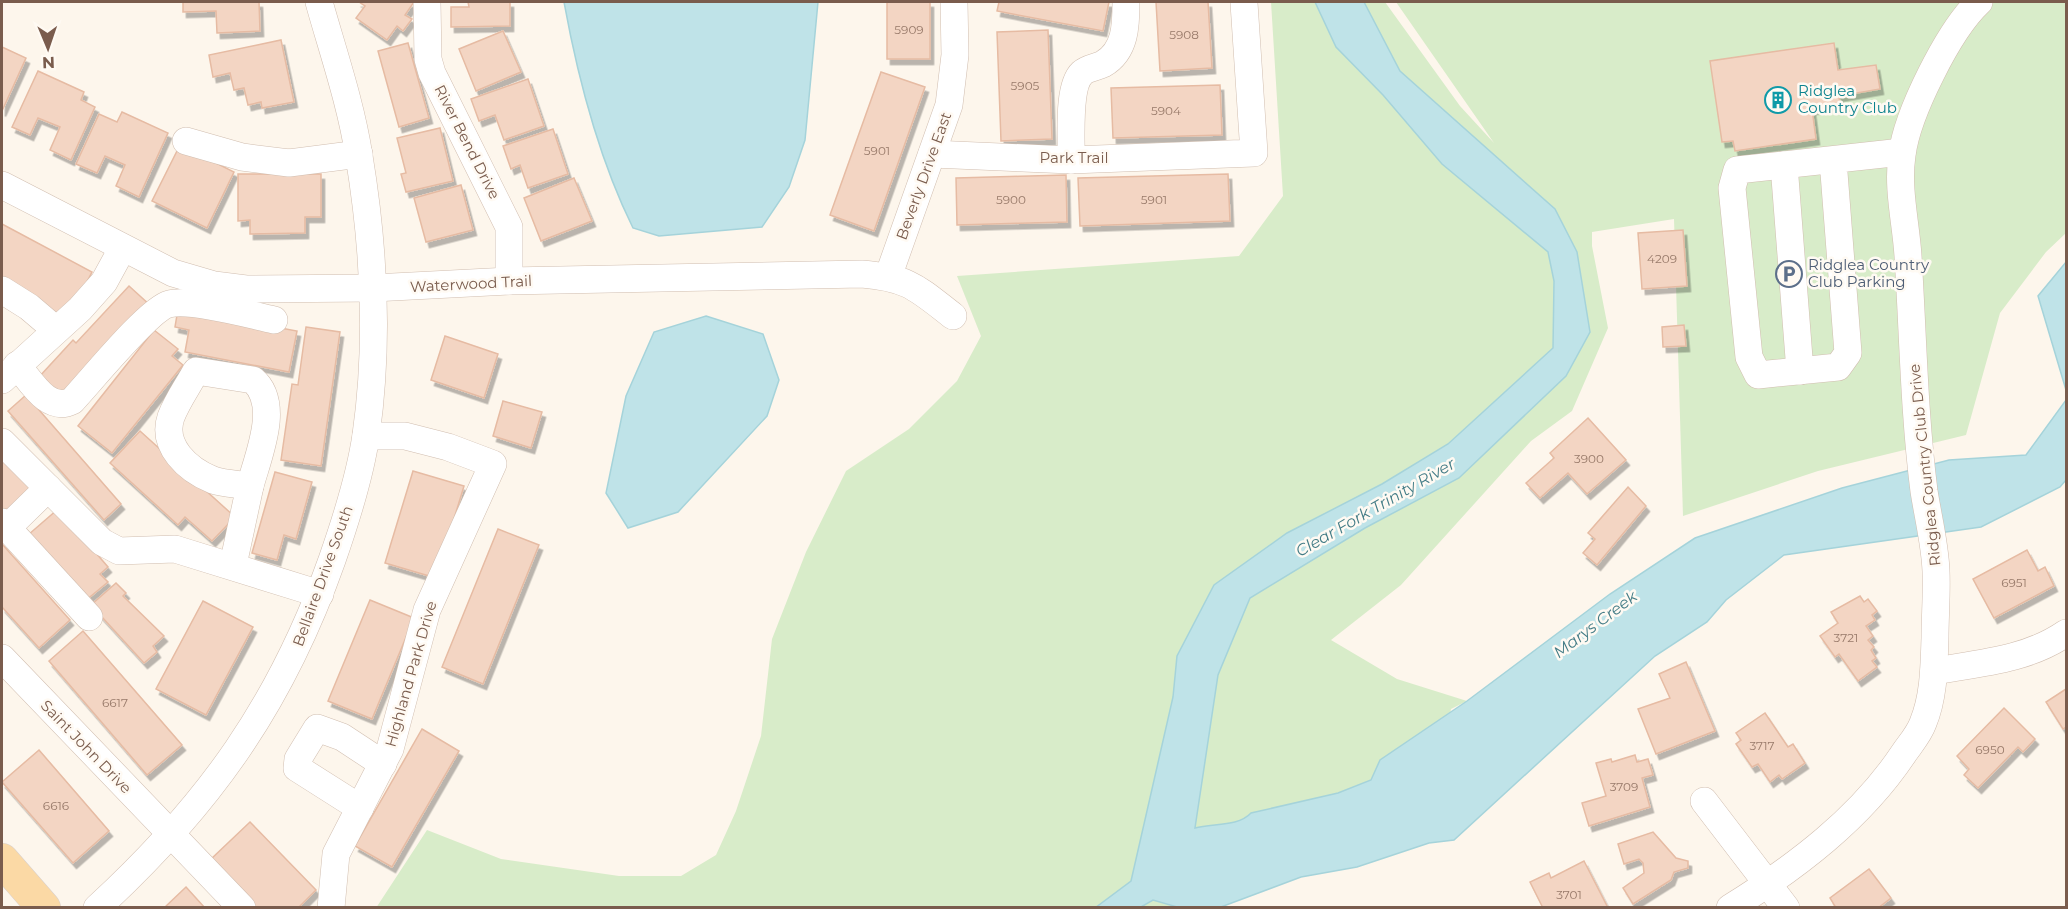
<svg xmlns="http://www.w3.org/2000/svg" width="2068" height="909" font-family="Montserrat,sans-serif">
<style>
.green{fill:#d8ecc9}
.water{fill:#bfe3e8;stroke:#a5d3da;stroke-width:1.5}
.building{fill:#f3d5c3;stroke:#e6bba3;stroke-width:1.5;filter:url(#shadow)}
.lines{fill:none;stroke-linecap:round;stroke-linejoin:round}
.minor-casing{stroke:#d1beb0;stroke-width:28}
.major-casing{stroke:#dad1cd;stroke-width:34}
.minor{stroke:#fff;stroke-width:27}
.major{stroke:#fbd9a5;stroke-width:33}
.labels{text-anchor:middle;stroke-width:5;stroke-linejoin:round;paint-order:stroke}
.number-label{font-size:12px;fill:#987a6a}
.culture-label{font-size:15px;fill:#0d838f;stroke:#fffaf3;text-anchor:start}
.street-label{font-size:15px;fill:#7a5c4d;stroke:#fffaf3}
.service-label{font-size:15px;fill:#4e5e75;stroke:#fffaf3;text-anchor:start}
.water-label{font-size:16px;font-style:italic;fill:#437c86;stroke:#fffaf3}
</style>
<defs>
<filter id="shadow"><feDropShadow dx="3.5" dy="5.5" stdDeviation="0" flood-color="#0004"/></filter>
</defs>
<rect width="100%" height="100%" fill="#fdf6ec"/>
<!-- green -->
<polygon class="green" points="1271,2 1385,2 1460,106 1494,143 1396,2 2066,2 2066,233 2046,252 2000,313 1966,435 1818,471 1683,516 1674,219 1592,232 1592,246 1608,328 1572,411 1531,441 1401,585 1331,640 1397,679 1467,701 1451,709 1443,751 1216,907 376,908 427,830 501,859 619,876 681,876 716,855 736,811 761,736 772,639 806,552 846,471 909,429 957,381 981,336 957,276 1239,256 1283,196"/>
<!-- water -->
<g class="water">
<path d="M564 2H818L805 140 789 187 762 227 659 236 633 228C598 157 578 79 564 2Z"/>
<path d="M1315 2H1364L1400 71 1555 209 1577 252 1590 332 1566 376 1459 478 1365 528 1250 598 1218 675 1195 828C1213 823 1238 827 1251 813L1338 793 1371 780 1380 760 1467 701 1610 594 1695 538 1842 488 1949 460 2026 455 2066 400V480L2060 487 1981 527 1784 555 1726 600 1707 622 1655 656 1454 840 1429 843 1357 867 1301 877 1221 907H1177L1153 900 1141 907 1095 908 1131 881 1173 697 1177 656 1214 585 1287 533 1382 484 1448 444 1553 348 1554 281 1548 252 1442 164 1383 95 1336 47Z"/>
<polygon points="2066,262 2066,390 2038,296"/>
<polygon points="706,316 763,334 779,380 767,416 678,512 628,528 606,493 626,396 654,332"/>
</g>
<!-- building -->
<g class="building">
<polygon points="183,2 259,2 260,31 217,33 216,11 183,12"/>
<polygon points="359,2 414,2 405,15 412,19 403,31 397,26 387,40 356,18 365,6"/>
<polygon points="468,2 510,2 510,26 451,27 451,7 469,7"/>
<rect x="887" y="2" width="43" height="57"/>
<polygon points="999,2 1109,2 1103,31 997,11"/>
<polygon points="1156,2 1208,2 1212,68 1160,71"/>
<polygon points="1048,30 1052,139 1001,141 997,32"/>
<polygon points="503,31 521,72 476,91 459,49"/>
<polygon points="281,40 294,102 262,108 261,102 248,105 244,88 234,90 230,73 213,77 209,55"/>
<polygon points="408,43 429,118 399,127 378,51"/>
<polygon points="1834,43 1838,70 1876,65 1880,89 1839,96 1840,105 1812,109 1816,139 1735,151 1733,141 1722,142 1710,61"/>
<polygon points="2,47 26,58 2,111"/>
<polygon points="38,71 84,92 81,100 95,107 71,160 50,150 60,127 38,118 30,135 12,127"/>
<polygon points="881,72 925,87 874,231 830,215"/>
<polygon points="528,79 544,126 504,140 495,115 479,121 471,99"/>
<polygon points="1220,85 1222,135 1113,138 1111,88"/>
<polygon points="122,112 168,133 139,197 116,186 125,165 105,156 97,173 76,164 99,114 117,122"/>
<polygon points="440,128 453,181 406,192 401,174 406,173 397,138"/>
<polygon points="553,129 568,174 528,188 520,165 511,169 503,146"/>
<polygon points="180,145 234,172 207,228 152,201"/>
<polygon points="238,174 321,174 321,217 305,217 305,233 250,234 250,220 238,221"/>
<polygon points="1228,174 1230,221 1080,226 1078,178"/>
<polygon points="1066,175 1067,222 957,225 956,178"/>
<polygon points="574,178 592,221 541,241 524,198"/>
<polygon points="461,185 473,230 426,242 414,198"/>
<polygon points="2,224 92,272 67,320 2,285"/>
<polygon points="1683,230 1687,286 1642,289 1638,233"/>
<polygon points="129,286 151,306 64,400 39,377 73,340 76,343"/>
<polygon points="178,309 297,331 289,372 185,352 189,330 175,327"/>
<polygon points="1684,325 1686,346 1663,347 1662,327"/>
<polygon points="306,327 340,332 321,466 281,460 292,384 298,385"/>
<polygon points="154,330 178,349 172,356 183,365 112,453 78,426"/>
<polygon points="445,336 498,354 484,398 431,380"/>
<polygon points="26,395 121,504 104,520 8,411"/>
<polygon points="503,401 542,412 531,448 493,436"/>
<polygon points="1588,418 1626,460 1587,494 1568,473 1540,498 1526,483 1554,458 1550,453"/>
<polygon points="140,431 235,517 212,541 185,517 178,525 110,463"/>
<polygon points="2,452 35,489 6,515 2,511"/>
<polygon points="413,471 464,486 436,578 385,563"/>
<polygon points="275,472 312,482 296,539 284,535 277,560 252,553"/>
<polygon points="1628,487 1646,506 1597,565 1583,553 1595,539 1588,533"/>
<polygon points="58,509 108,567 100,574 108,582 85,601 28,535"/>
<polygon points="498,529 539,545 483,684 442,667"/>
<polygon points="2,544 70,620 39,648 2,607"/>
<polygon points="2027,550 2038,571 2045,567 2054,586 1994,618 1973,579"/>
<polygon points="116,583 126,593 123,596 164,636 153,646 157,652 144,663 91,605"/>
<polygon points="1860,596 1864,602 1868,599 1877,611 1872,615 1875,620 1866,626 1873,636 1868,640 1874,647 1871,650 1876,658 1872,661 1877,667 1858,681 1839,654 1835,657 1820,636 1838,623 1831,612"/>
<polygon points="370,600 414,618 372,719 328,701"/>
<polygon points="203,601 253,627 206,715 156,689"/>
<polygon points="83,631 182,745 147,775 49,661"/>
<polygon points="1686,662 1715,731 1656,754 1638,709 1670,698 1659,674"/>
<polygon points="2066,689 2066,727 2063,729 2046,702"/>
<polygon points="2004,708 2035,739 2023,752 2018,747 1978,788 1964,775 1969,769 1957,756"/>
<polygon points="1765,713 1788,747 1793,744 1805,763 1782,779 1779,775 1770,782 1758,764 1752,767 1736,744 1741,740 1736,733"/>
<polygon points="422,729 459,751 392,867 355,846"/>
<polygon points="39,750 109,831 73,863 2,782"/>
<polygon points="1635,755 1637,762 1648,759 1653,775 1642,778 1650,807 1589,826 1582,803 1606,796 1596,763 1611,759 1612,762"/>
<polygon points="250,822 316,890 298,908 256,908 210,860"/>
<polygon points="1653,832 1676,858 1688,861 1688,868 1674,872 1671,880 1633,904 1623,888 1644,873 1643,863 1639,859 1624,864 1618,844"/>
<polygon points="1584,861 1608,908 1543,908 1530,882 1549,873 1551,878"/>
<polygon points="1869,869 1891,898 1878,908 1836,908 1830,898"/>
<polygon points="186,887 205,908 164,908"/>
</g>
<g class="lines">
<defs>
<g id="minor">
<polyline points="427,2 428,59 432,73 509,227 509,281"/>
<polyline points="186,141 242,157 289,163 359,154"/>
<polyline points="932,154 1071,160 1254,153 1244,3"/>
<path d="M1071 160C1072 140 1067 87 1082 73 1087 68 1097 67 1103 64 1126 51 1126 24 1126 2"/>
<polyline points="1833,160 1848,353 1838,367 1758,375 1749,357 1732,188 1737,170 1902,152"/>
<polyline points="1784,165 1800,371"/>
<path d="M2 185 173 273 214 285 246 289 373 288 509 281 862 274C909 278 917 288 953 316"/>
<polyline points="888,277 949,105 955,55 954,2"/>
<polyline points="2,290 29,307 56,330"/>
<path d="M17 365C31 381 48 413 72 401 90 382 149 309 169 304 191 298 250 315 274 320"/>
<path d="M196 371 253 380C281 404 258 456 250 486 239 484 224 484 213 480 188 470 161 446 171 417 177 401 188 386 196 371Z"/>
<polyline points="2,380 80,309 104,282 122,249"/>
<polyline points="2,442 102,542 119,551 175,549 320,594"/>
<polyline points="2,522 89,617"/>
<polyline points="7,528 48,488"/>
<polyline points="233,565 250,486"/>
<polyline points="2,658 242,908"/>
<path d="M1934 671C1980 663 2027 660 2066 633"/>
<polyline points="1704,801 1786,908"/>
<polyline points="360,808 297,768 298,759 317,728 342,737 383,764"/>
<path d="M97 908C209 805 281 704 332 560 346 520 360 477 366 435 379 343 374 247 359 156 351 104 333 52 319 2"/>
<polyline points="331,908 336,854 390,749 427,610 493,464 448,447 405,436 366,436"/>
<path d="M1730 908C1796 867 1861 818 1904 753 1911 743 1919 734 1923 723 1934 696 1934 667 1935 638 1935 616 1937 593 1936 571 1935 544 1928 517 1924 491 1914 413 1913 334 1908 256 1906 223 1897 189 1902 155 1907 114 1949 30 1979 2"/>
</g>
<polyline id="major" points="2,860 44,908"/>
</defs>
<!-- minor casing -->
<use href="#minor" class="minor-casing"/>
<!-- major casing -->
<use href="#major" class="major-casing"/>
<!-- minor -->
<use href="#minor" class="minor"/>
<!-- major -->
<use href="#major" class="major"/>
</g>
<!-- icons -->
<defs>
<symbol id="building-ring" viewBox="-11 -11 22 22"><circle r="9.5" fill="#fffaf3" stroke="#0f9aa8" stroke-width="1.5"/><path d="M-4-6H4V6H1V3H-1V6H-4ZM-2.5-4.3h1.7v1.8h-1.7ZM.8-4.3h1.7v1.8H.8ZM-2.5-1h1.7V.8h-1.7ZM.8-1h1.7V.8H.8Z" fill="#0f9aa8"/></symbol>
<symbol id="parking-ring" viewBox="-11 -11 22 22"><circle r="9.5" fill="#fffaf3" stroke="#5c6f8a" stroke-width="1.5"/><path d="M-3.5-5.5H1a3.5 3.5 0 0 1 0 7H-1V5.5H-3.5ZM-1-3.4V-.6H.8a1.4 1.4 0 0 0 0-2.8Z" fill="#5c6f8a"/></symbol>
</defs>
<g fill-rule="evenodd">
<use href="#building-ring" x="1763" y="85" width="30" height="30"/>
<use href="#parking-ring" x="1774" y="259" width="30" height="30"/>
</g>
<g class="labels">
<!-- number labels -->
<g class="number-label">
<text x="909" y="34">5909</text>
<text x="1184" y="39">5908</text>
<text x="1025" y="90">5905</text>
<text x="1166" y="115">5904</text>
<text x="877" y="155">5901</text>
<text x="1011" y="204">5900</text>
<text x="1154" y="204">5901</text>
<text x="1662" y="263">4209</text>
<text x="1589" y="463">3900</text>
<text x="2014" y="587">6951</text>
<text x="1846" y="642">3721</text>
<text x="115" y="707">6617</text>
<text x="1762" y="750">3717</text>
<text x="1990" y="754">6950</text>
<text x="1624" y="791">3709</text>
<text x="56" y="810">6616</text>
<text x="1569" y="899">3701</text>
</g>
<!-- culture labels -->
<g class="culture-label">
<text x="1798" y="96">Ridglea<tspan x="1798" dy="17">Country Club</tspan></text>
</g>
<!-- street labels -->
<g class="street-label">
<text transform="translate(467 142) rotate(63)" y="5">River Bend Drive</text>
<text x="1074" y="163">Park Trail</text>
<text transform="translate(924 176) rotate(-70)" y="5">Beverly Drive East</text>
<text transform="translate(471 284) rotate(-3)" y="5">Waterwood Trail</text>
<text transform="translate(1925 465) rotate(-96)" y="5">Ridglea Country Club Drive</text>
<text transform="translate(323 576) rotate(-70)" y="5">Bellaire Drive South</text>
<text transform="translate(411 674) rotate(-74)" y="5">Highland Park Drive</text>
<text transform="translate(86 747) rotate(46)" y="5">Saint John Drive</text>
</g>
<!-- service labels -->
<g class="service-label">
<text x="1808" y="270">Ridglea Country<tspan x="1808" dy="17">Club Parking</tspan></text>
</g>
<!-- water labels -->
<g class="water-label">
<text transform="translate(1375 507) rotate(-30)" y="6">Clear Fork Trinity River</text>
<text transform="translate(1595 624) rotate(-37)" y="6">Marys Creek</text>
</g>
</g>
<!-- border -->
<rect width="2068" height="909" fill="none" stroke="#7a5c4d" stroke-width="6"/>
<!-- north arrow -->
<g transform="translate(48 48) rotate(178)" stroke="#fffaf3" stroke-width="4.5" paint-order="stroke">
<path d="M0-4.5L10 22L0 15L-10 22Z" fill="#7a5c4d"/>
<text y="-9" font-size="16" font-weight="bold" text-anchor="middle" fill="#7a5c4d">N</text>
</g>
</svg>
